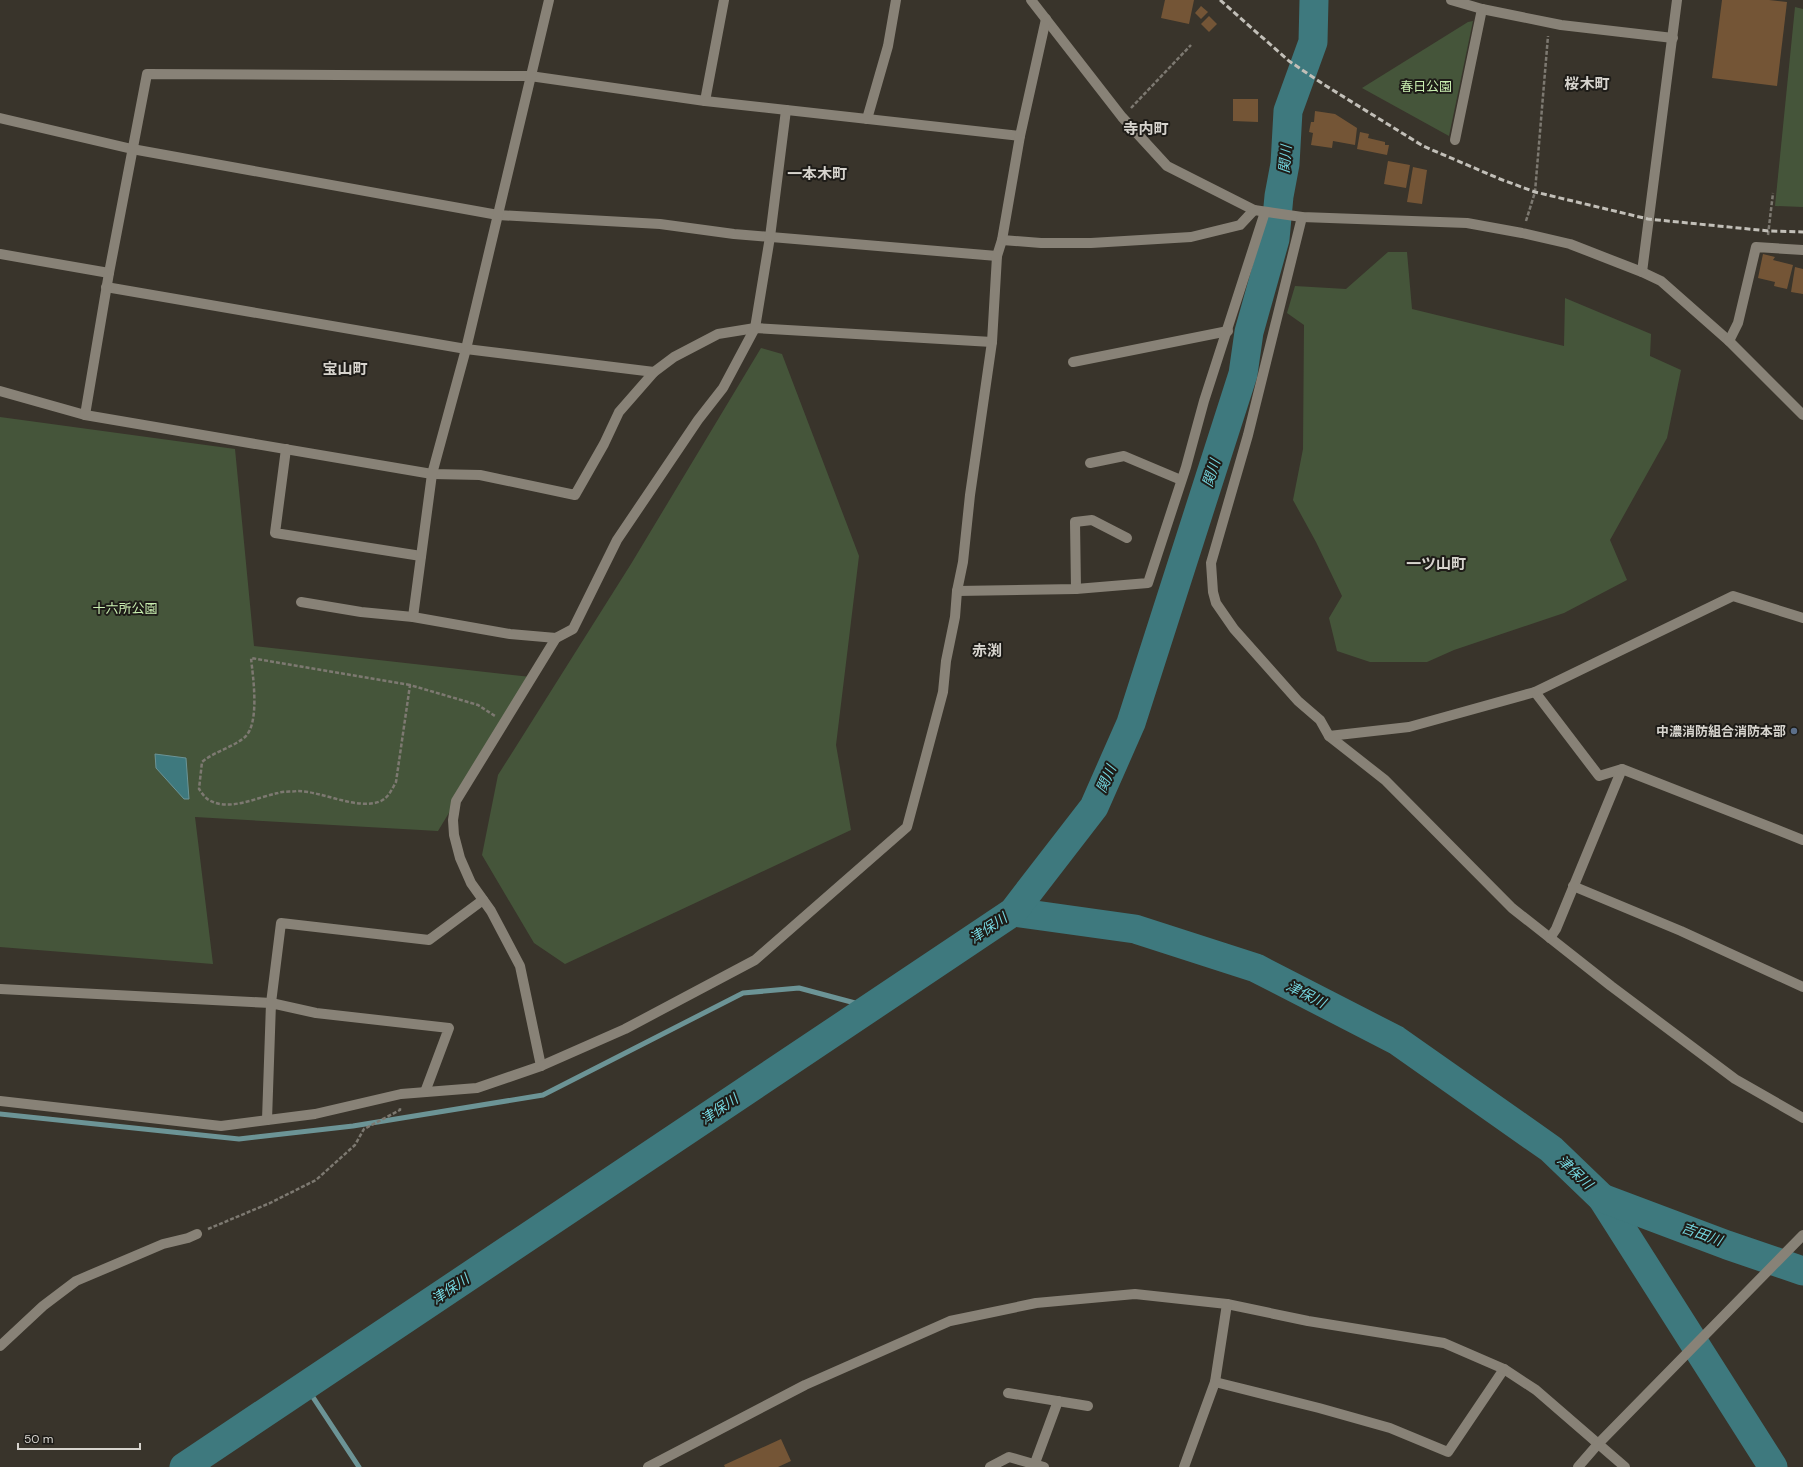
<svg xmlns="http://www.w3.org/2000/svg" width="1803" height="1467" font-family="'DM Sans','Noto Sans JP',sans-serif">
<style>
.green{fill:#45553a}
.water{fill:#3e797e;stroke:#6c9496}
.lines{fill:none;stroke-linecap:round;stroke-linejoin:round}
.stream{stroke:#6c9496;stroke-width:5}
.river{stroke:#3e797e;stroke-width:29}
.building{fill:#745536}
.path{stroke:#7d7971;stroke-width:2.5;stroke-dasharray:4 2;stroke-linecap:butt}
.minor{stroke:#888277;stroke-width:10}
.rail{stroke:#c2bfb8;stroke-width:3;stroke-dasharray:6 3;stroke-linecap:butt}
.service-dot{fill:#5c6f8a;stroke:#1e1c18;stroke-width:1.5}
.labels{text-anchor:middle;stroke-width:4;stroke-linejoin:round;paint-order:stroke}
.park-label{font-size:13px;fill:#caefb1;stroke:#1e1c18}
.poi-label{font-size:13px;font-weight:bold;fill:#d7d4ce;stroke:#1e1c18;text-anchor:end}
.water-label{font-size:14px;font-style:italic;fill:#73d3dc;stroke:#1e1c18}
.quarter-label{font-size:15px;font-weight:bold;fill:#d7d4ce;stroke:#1e1c18}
</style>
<rect width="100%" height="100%" fill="#39342b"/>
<!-- green -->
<g class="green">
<polygon points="1795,7 1803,9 1803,207 1775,206"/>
<polygon points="1473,21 1449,136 1362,88 1468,22"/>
<polygon points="1388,252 1407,252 1412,309 1564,346 1565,298 1651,334 1650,356 1681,370 1667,438 1610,540 1627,580 1564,613 1454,650 1427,662 1370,662 1337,651 1329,618 1342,596 1316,542 1293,500 1303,449 1304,325 1287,313 1295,286 1346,289"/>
<polygon points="761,348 782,354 859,556 836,745 851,830 565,964 534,943 482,855 498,775 631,564"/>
<polygon points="0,417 235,449 254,646 531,677 438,831 195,817 213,964 0,947"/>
</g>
<!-- water -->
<polygon class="water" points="155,754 186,758 189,799 184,799 156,768"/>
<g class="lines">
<!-- stream -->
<g class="stream">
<polyline points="0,1114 239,1139 353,1126 543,1095 743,993 799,988 870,1007"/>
<polyline points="305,1385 359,1467"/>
</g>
<!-- river -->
<g class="river">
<polyline points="1013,912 1135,929 1256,968 1396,1040 1551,1149 1602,1198 1773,1467"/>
<polyline points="1602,1198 1727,1245 1803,1271"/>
<polyline points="184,1467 1013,912 1094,807 1131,723 1243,374 1249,332 1275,239 1279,196 1285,164 1288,111 1313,42 1314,0"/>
</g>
</g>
<!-- building -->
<g class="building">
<polygon points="1165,0 1194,0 1189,24 1161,18"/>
<polygon points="1722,0 1769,0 1787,2 1777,86 1712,78"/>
<polygon points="1201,6 1208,12 1201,19 1195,13"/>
<polygon points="1209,16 1217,24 1209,32 1201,24"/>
<polygon points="1233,99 1258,99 1258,122 1233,121"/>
<polygon points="1315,111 1335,114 1357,128 1355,145 1333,141 1332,148 1311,145 1313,133 1309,132 1311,122 1314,122"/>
<polygon points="1360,132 1369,134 1368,138 1385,142 1385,145 1389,145 1387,155 1357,149"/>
<polygon points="1388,161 1410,165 1406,188 1384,184"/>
<polygon points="1413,167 1427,170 1422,204 1407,202"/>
<polygon points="1763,254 1775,257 1773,260 1793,265 1787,289 1774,286 1775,282 1758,278"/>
<polygon points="1795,267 1803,269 1803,294 1791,292"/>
<polygon points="781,1439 791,1461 778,1467 725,1467 724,1465"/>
</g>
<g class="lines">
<!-- path -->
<g class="path">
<polyline points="1131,108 1191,45"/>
<polyline points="1526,221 1535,192 1548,36"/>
<polyline points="1768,235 1773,193"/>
<path d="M410 685 251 658C253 677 260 723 245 737 232 748 215 751 202 762L199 789C202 793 205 798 209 800 229 812 258 797 278 793 284 791 291 792 297 791 322 791 358 811 381 801 389 797 392 789 396 782L410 685 478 705 495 716"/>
<polyline points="208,1229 270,1203 316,1180 355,1145 364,1129 400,1110 400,1107"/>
</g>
<!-- minor -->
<g class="minor">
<polyline points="1031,0 1122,117 1167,166 1254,210 1302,217 1467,223 1522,233 1570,244 1642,272 1661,281 1729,341 1803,415"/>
<polyline points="1451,0 1482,9 1561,25 1673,38"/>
<polyline points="705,101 724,0"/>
<polyline points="0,118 132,149 498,215 660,224 734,234 997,256"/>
<polyline points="867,119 888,46 896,0"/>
<polyline points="1455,140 1482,9"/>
<polyline points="1302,217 1248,435 1211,563 1213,592 1216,603 1234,629 1298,701 1320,720 1329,736 1385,780 1512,908 1611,986 1735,1079 1803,1118"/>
<polyline points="1002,240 1041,243 1091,243 1191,237 1240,225 1254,210"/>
<polyline points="0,254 109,273"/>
<polyline points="1642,272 1677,0"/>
<polyline points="106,287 466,349 654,372"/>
<polyline points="1729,341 1738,323 1756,247 1803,250"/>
<polyline points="1073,362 1228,331"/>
<polyline points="0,391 85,415 432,474 480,475 575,495 604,444 619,412 654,372 674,357 718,334 755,328 992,342"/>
<polyline points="85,415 109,273 147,74 530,76 705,101 1020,136"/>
<polyline points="286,449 275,533 421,556"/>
<polyline points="1090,463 1124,456 1181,480"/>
<polyline points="1076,589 1075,522 1092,520 1127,538"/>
<polyline points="957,591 1076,589 1148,583 1186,467 1204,401 1265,212"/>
<polyline points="301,602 361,612 413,617 510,634 556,638 573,629 617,540 698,420 723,388 755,328 770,237 786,110"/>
<polyline points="413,617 432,474 466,349 549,0"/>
<polyline points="1535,692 1599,776 1622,769 1803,840"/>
<polyline points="1329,736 1409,727 1535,692 1733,596 1803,618"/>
<polyline points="1573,886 1681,931 1803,987"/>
<polyline points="1550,938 1556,929 1622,769"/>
<polyline points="0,989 271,1003 281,923 429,940 483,900"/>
<polyline points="541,1066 520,966 491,911 471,883 460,858 454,835 453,820 456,801 556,638"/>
<polyline points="0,1101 221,1126 315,1114 401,1094 477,1088 541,1066 625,1029 755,960 907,827 943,692 946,661 955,617 957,591 963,562 970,495 992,342 997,256 1002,240 1020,136 1046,19"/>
<polyline points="267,1120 271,1003 316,1013 449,1028 425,1092"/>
<polyline points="0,1346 43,1306 76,1281 163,1244 188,1238 197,1234"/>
<polyline points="1215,1382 1319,1408 1390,1428 1448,1452 1504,1369"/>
<polyline points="1008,1393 1088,1406"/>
<polyline points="1035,1463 1058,1401"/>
<polyline points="648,1467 805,1385 950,1321 1036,1303 1135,1294 1227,1304 1308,1321 1444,1343 1504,1369 1536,1390 1625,1467"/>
<polyline points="990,1467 1009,1457 1044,1467"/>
<polyline points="1184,1467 1215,1382 1227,1304"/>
<polyline points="1578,1467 1598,1444 1803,1235"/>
</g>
<!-- rail -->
<polyline class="rail" points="1220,0 1289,61 1323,84 1423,146 1500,179 1535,192 1648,219 1769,231 1803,232"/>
</g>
<!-- markers -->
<circle class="service-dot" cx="1794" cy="731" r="4"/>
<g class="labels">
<!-- park labels -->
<g class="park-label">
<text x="1426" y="91">春日公園</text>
<text x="125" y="613">十六所公園</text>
</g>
<!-- poi labels -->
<g class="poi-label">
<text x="1786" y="736">中濃消防組合消防本部</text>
</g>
<!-- water labels -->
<g class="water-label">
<text transform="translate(1285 159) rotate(-85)" y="5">関川</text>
<text transform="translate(1211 473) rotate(-72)" y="5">関川</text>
<text transform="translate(1106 779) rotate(-66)" y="5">関川</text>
<text transform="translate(988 928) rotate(-34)" y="5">津保川</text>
<text transform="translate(1306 994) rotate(27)" y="5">津保川</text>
<text transform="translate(719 1109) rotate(-34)" y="5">津保川</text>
<text transform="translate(1575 1172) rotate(43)" y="5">津保川</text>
<text transform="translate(1702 1234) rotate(20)" y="5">吉田川</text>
<text transform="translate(450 1289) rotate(-34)" y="5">津保川</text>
</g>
<!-- quarter labels -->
<g class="quarter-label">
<text x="1587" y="89">桜木町</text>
<text x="1146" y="134">寺内町</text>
<text x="817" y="179">一本木町</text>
<text x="345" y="374">宝山町</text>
<text x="1436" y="569">一ツ山町</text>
<text x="987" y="656">赤渕</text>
</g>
</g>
<!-- scale -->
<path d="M18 1443v6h122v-6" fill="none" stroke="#d7d4ce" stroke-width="2"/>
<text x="24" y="1443" font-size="12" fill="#d7d4ce" stroke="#1e1c18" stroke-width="3" paint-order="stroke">50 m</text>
</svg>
